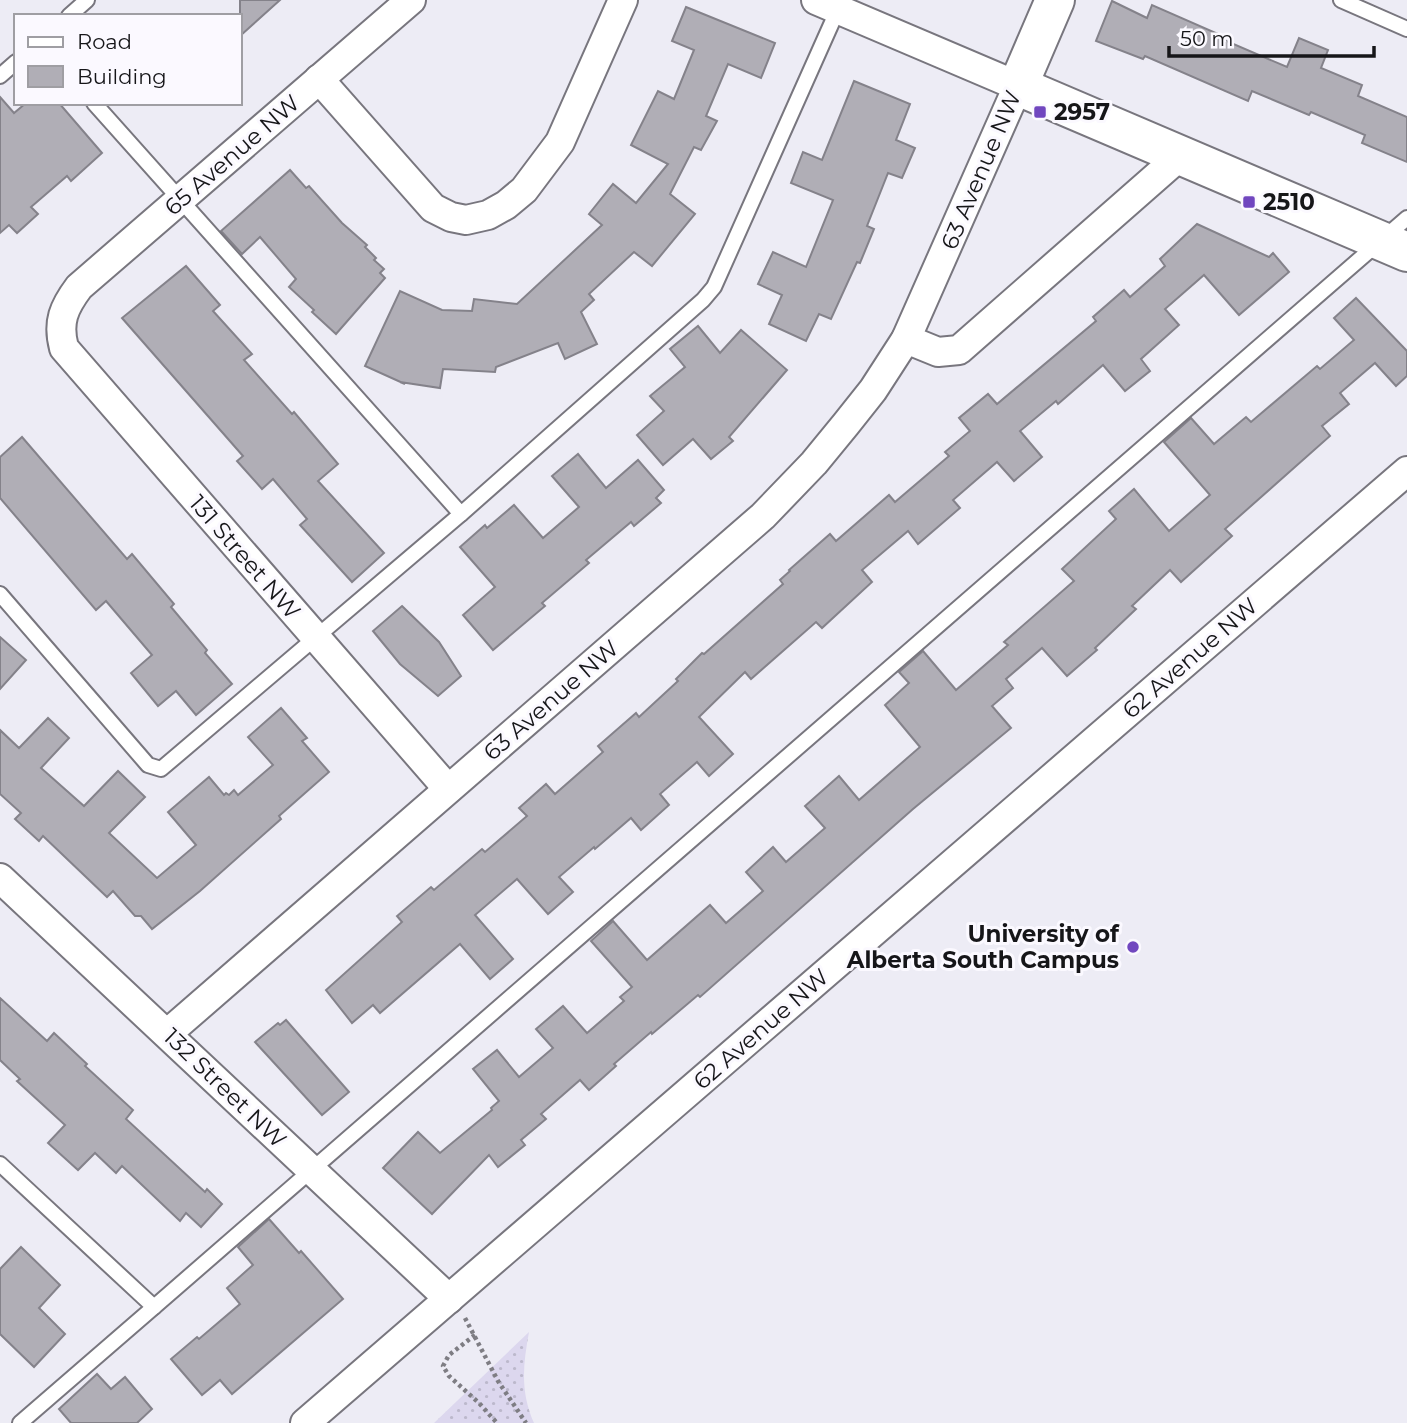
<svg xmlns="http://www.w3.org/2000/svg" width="1407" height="1423" font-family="Montserrat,sans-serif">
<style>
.park{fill:url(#park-dots)}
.building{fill:#b0aeb6;stroke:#84828a;stroke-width:2}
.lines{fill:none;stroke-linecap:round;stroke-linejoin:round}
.lane-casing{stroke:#78767e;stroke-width:18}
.street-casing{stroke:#78767e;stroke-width:32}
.secondary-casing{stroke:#78767e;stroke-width:42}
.path{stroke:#7e7d83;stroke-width:4.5;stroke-dasharray:3.5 3.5;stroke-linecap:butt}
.lane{stroke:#fff;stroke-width:14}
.street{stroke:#fff;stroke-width:28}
.secondary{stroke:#fff;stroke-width:38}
.poi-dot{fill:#7147bf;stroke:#fbf9ff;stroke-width:2.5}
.labels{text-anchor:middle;stroke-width:6;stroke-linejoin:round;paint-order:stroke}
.poi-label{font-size:23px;font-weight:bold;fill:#161619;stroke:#fbf9ff;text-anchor:start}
.street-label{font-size:23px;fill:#161619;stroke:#fbf9ff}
</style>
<defs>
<pattern id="park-dots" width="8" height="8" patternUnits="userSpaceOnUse" patternTransform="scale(1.75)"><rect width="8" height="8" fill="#dcd7ee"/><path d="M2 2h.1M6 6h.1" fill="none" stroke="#bcb8cc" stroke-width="1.8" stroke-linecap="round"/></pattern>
</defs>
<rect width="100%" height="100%" fill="#edecf5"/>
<!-- park -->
<path class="park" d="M529 1332C523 1365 520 1391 534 1423H434Z"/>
<!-- building -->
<g class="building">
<polygon points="240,0 280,0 240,36"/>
<polygon points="1112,1 1147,18 1152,5 1225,37 1224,40 1287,67 1299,38 1328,50 1321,68 1362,85 1358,96 1407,117 1407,162 1362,143 1365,135 1311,112 1309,115 1252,91 1248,101 1145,56 1143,59 1096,41"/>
<polygon points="686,7 775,43 761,78 728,64 706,116 717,121 701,150 694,147 670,194 695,214 652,266 634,252 589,294 594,300 581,312 597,344 565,359 558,343 496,367 495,372 443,369 440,388 400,382 405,384 365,366 400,291 442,310 472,311 474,299 517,304 602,225 589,214 613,184 636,203 668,164 631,145 658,91 674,99 694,50 672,41"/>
<polygon points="854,81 910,104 896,140 915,148 902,178 888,173 867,226 874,229 860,263 857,262 831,319 819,314 806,341 769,324 782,295 758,284 773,252 806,267 833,200 791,183 803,152 822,160"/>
<polygon points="0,97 14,113 26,103 59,103 102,153 71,181 67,176 31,207 38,214 17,233 9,225 0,233"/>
<polygon points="290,170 306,188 309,186 342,223 367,245 365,247 376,258 374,260 384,269 380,273 385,278 336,334 312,312 314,310 289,287 296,279 260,237 242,254 221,231"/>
<polygon points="1197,224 1269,257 1273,253 1289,272 1239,315 1204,275 1165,309 1179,325 1141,359 1150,371 1125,391 1103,365 1058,404 1056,401 1020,431 1042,457 1014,481 997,462 953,500 960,508 918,544 908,531 862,570 872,582 822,628 816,622 751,679 745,672 699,717 733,754 709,776 697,762 660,794 669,805 641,830 631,818 595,849 594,847 559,877 573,892 548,914 517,879 475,915 513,959 490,979 460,944 380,1013 373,1005 352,1023 326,990 402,922 397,916 431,887 434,890 482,849 485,852 527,816 519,808 546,784 555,794 603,752 598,746 636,713 639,717 678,681 676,679 702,653 704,654 783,584 780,580 790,571 789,570 830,534 836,541 889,495 895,502 949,456 945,452 970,431 959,418 988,394 997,404 1096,321 1093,317 1124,290 1130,297 1165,266 1160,259"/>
<polygon points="186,266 220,305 213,311 252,354 244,360 292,414 294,412 338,464 318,481 384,553 352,582 300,525 307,519 273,479 262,489 237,461 243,456 122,318"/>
<polygon points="1356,298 1407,351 1407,376 1396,386 1375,363 1340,393 1349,404 1322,426 1330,436 1225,529 1232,536 1181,582 1170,570 1132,606 1136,609 1095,648 1097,650 1067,676 1042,648 1006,679 1013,688 992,706 1011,728 913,809 700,997 698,995 652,1034 651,1032 614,1064 616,1066 589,1090 580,1080 541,1114 546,1119 521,1140 525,1145 498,1167 489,1155 432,1214 383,1168 418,1132 440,1153 492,1110 491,1108 499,1101 473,1069 497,1050 519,1077 553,1048 536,1029 563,1006 587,1033 624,1001 620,997 632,987 591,941 613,921 647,960 710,905 726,923 763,891 746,872 773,847 786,862 825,828 805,806 839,776 859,800 920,747 885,705 909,683 899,672 923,651 956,690 1008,645 1004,642 1074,581 1062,569 1116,519 1109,511 1134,489 1169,531 1210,495 1164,442 1191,418 1214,444 1246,417 1251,422 1317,366 1320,369 1354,340 1334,318"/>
<polygon points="698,326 720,353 741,330 787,370 729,437 733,441 711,459 693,439 663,465 637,435 664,411 650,396 685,367 670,349"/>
<polygon points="22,437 127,559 132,554 174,604 171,607 207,650 205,653 232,684 196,715 176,691 158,706 131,673 152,655 106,601 96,610 0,498 0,457"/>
<polygon points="578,454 606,488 638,460 664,490 656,498 661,503 634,526 631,522 586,560 589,563 542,603 545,606 493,650 463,615 495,587 460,547 485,525 487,528 514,505 543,538 579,507 552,476"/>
<polygon points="402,606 439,642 461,676 438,696 400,664 373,631"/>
<polygon points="0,637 26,660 0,689"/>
<polygon points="281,708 307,738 302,741 329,772 279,816 281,819 200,891 152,929 141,916 135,916 113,891 107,897 43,836 39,841 15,819 21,813 0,794 0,730 19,748 48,718 69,738 41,768 84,806 118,771 145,797 109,833 157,878 196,845 168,812 209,777 224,795 226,793 229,795 234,790 238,795 273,765 248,737"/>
<polygon points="0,998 47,1041 54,1033 87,1064 85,1066 133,1110 126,1119 205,1192 207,1189 222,1204 201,1227 186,1213 180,1221 122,1166 116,1173 95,1153 78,1170 48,1143 65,1125 17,1081 20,1079 0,1060"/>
<polygon points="286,1020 349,1092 322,1115 255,1042 278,1023 280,1025"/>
<polygon points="269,1219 299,1253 301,1251 343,1299 232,1394 220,1380 202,1395 171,1359 197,1337 199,1339 240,1304 227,1288 253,1265 238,1247"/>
<polygon points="21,1247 60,1285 39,1308 65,1334 34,1367 0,1334 0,1269"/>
<polygon points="97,1374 111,1389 125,1377 152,1409 137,1423 71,1423 59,1409"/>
</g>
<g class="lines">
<defs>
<g id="lane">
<polyline points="1341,0 1407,29"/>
<polyline points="69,16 87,0"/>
<polyline points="0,76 16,62"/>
<polyline points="94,103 461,514 703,300 714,287 838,9"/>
<polyline points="0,594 148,765 161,769 461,514"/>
<polyline points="0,1164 154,1307 20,1423"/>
<polyline points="154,1307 1407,218"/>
</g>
<g id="street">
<path d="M411 0 79 287C64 307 57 322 64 348L448 789"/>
<polyline points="319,79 433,208 451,217 466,220 488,215 506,205 524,190 560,142 623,0"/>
<polyline points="906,339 938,352 959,350 1180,156"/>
<polyline points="0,878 449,1299"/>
<polyline points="168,1033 763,516 814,463 846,424 873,390 906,339 1018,86 816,0"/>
<polyline points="305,1423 1407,471"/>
</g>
<polyline id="secondary" points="1055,0 1018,86 1407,252"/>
</defs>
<!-- lane casing -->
<use href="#lane" class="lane-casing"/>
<!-- street casing -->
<use href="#street" class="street-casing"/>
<!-- secondary casing -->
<use href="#secondary" class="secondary-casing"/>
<!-- path -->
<g class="path">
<polyline points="465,1318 498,1381 526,1423"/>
<polyline points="475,1335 449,1355 443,1366 449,1376 479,1403 497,1423"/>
</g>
<!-- lane -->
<use href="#lane" class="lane"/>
<!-- street -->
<use href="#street" class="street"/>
<!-- secondary -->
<use href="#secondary" class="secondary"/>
</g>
<!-- markers -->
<g class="poi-dot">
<rect x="1033" y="105" width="14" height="14" rx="3.5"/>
<rect x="1242" y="195" width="14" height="14" rx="3.5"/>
<circle cx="1133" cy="947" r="7"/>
</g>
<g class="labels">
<!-- poi labels -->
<g class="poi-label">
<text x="1054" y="120">2957</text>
<text x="1263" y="210">2510</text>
<text x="1119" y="942" text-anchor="end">University of<tspan x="1119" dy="26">Alberta South Campus</tspan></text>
</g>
<!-- street labels -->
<g class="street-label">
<text transform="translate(232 155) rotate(-41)" y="8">65 Avenue NW</text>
<text transform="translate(981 170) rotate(-67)" y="8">63 Avenue NW</text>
<text transform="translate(245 557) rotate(49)" y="8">131 Street NW</text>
<text transform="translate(1190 658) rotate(-41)" y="8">62 Avenue NW</text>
<text transform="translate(551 700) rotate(-41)" y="8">63 Avenue NW</text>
<text transform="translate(761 1029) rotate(-41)" y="8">62 Avenue NW</text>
<text transform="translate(225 1088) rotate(44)" y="8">132 Street NW</text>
</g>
</g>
<!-- legend -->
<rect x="14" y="14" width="228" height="91" fill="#fbf9ff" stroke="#9f9ea3" stroke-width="2"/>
<rect x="28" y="37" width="35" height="10" fill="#ffffff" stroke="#9f9ea3" stroke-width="2"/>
<text x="77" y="49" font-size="21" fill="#161619">Road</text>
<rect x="28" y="66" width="35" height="21" fill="#b0aeb6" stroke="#9f9ea3" stroke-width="2"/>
<text x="77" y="84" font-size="21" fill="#161619">Building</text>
<!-- scale -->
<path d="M1169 46v10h205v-10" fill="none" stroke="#161619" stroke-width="3.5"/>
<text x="1180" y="46" font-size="21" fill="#161619" stroke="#fbf9ff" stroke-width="5" paint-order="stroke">50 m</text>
</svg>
